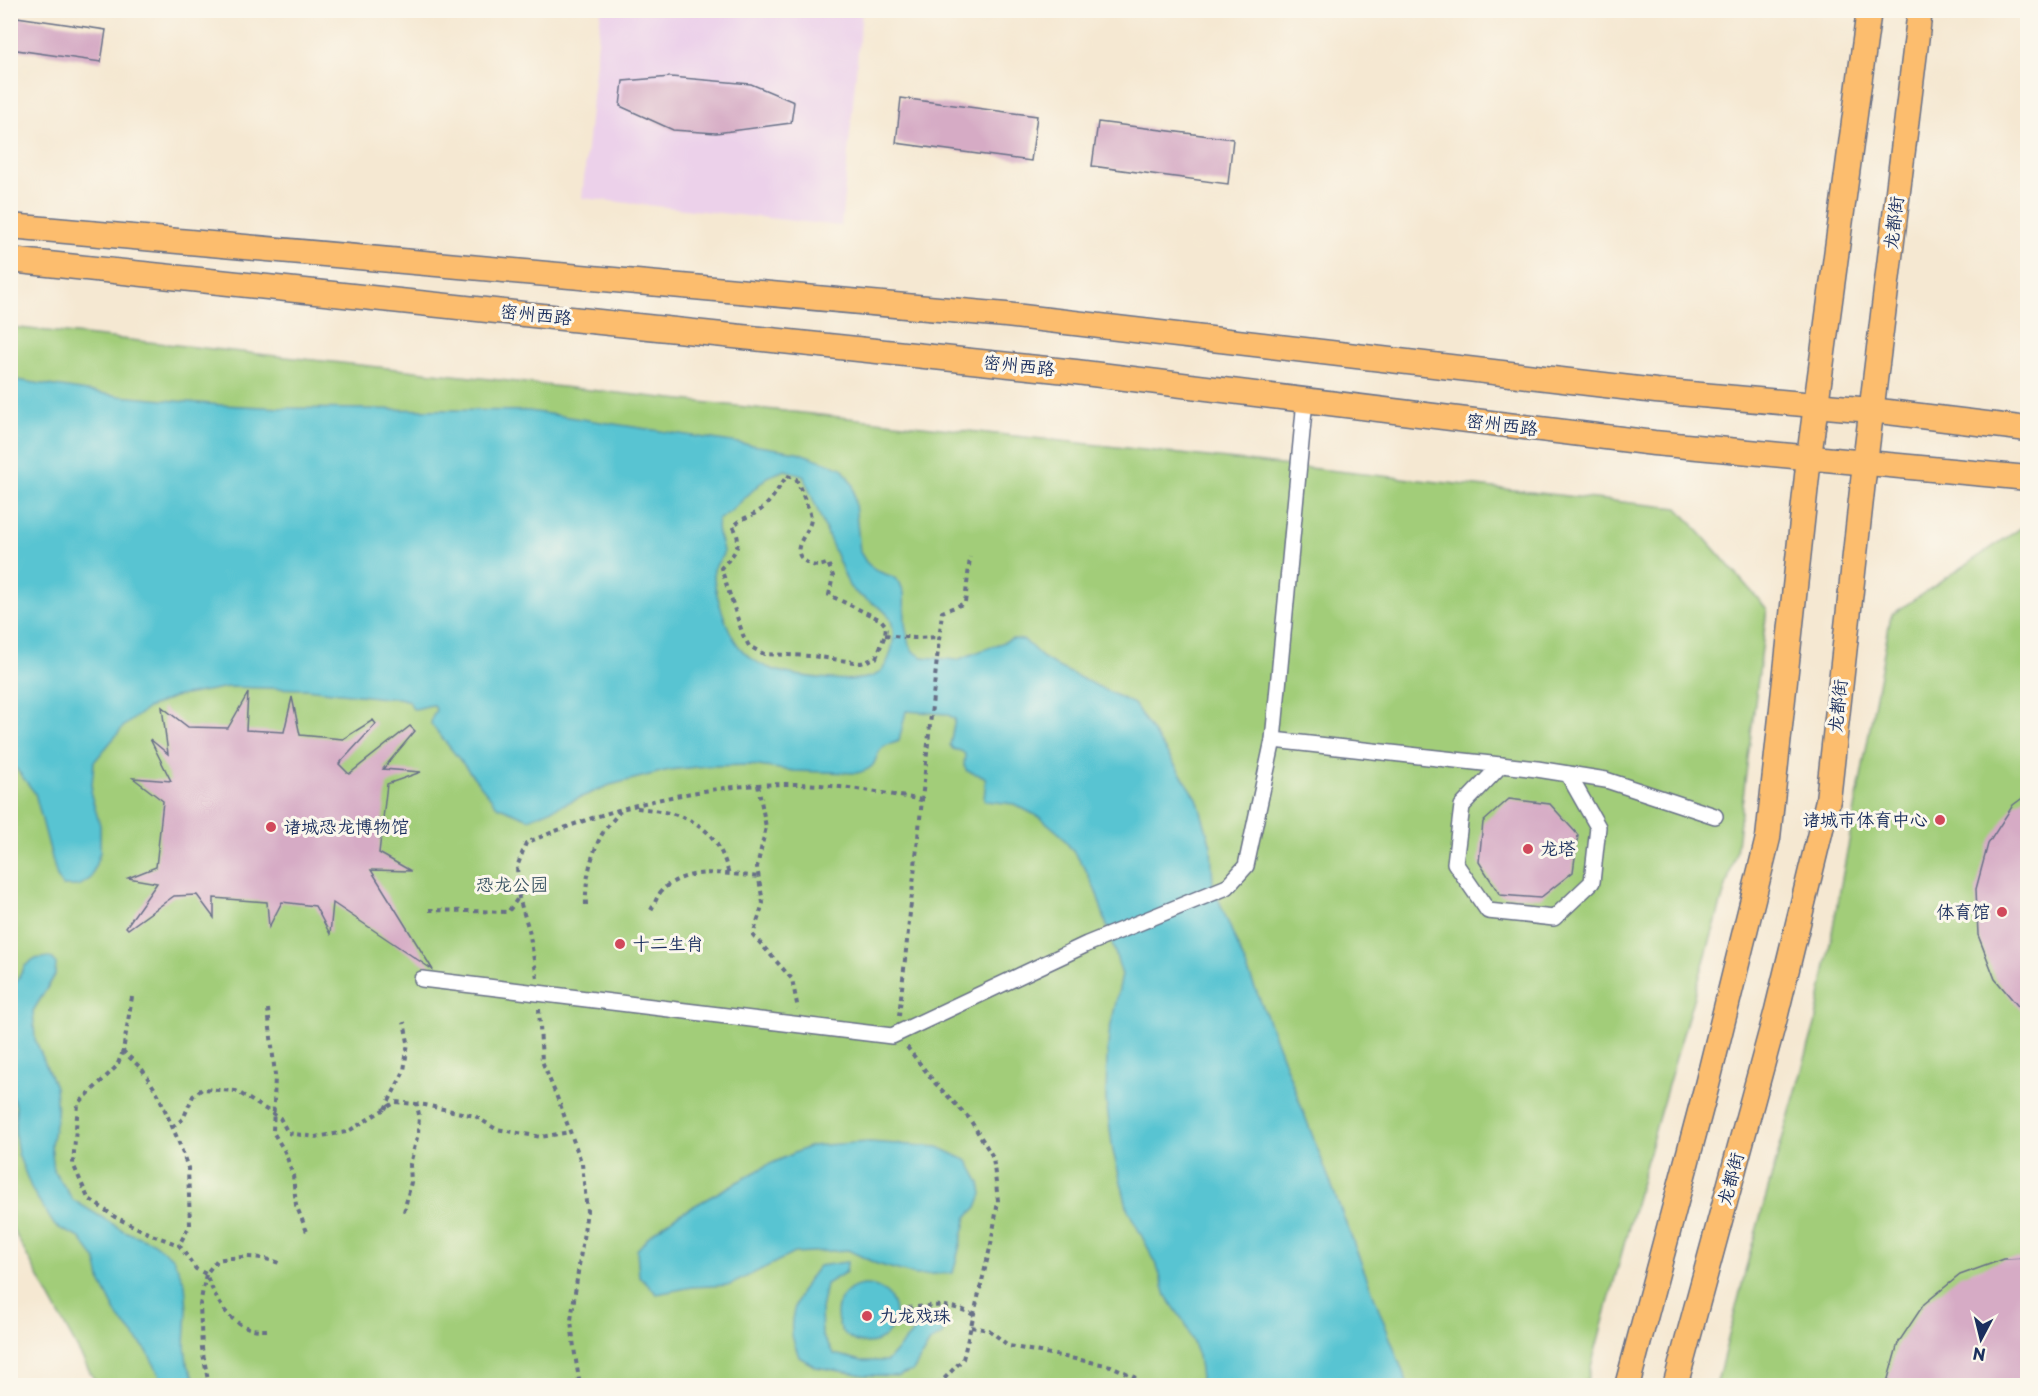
<svg xmlns="http://www.w3.org/2000/svg" width="2038" height="1396" font-family="'Playpen Sans','LXGW WenKai TC',sans-serif">
<style>
.built{fill:#ecd1ea}
.green{fill:#a2cd79;stroke:#5e7e6c;stroke-width:1.5}
.water{fill:#59c4d2;stroke:#3a7a98;stroke-width:1.5;fill-rule:evenodd}
.building{fill:#d6abc5}
.lines{fill:none;stroke-linecap:round;stroke-linejoin:round}
.minor-casing{stroke:#677087;stroke-width:18}
.primary-casing{stroke:#677087;stroke-width:27}
.path{stroke:#677087;stroke-width:4;stroke-dasharray:4.5 4.5;stroke-linecap:butt}
.minor{stroke:#fff;stroke-width:15}
.primary{stroke:#fcbd6e;stroke-width:24}
.poi-dot{fill:#d1495b;stroke:#fbf7ec;stroke-width:2}
.labels{text-anchor:middle;stroke-width:6;stroke-linejoin:round;paint-order:stroke}
.street-label{font-size:18px;fill:#1b2f5e;stroke:#fbf7ec}
.poi-label{font-size:18px;fill:#1b2f5e;stroke:#fbf7ec;text-anchor:start}
.park-label{font-size:18px;fill:#3d5665;stroke:#fbf7ec}
</style>
<rect width="100%" height="100%" fill="#fbf7ec"/>
<filter id="ink" filterUnits="userSpaceOnUse"><feTurbulence type="fractalNoise" baseFrequency=".0167" numOctaves="2"/><feDisplacementMap in="SourceGraphic" scale="12" xChannelSelector="R" yChannelSelector="G"/><feConvolveMatrix kernelMatrix="1 2 1 2 8 2 1 2 1" color-interpolation-filters="sRGB"/></filter>
<filter id="wash" filterUnits="userSpaceOnUse"><feTurbulence type="fractalNoise" baseFrequency=".008" numOctaves="4" result="noise"/><feDisplacementMap in="SourceGraphic" scale="24" xChannelSelector="R" yChannelSelector="G"/><feGaussianBlur stdDeviation="1.35" result="paint"/><feColorMatrix in="noise" values="0 0 0 0 0 0 0 0 0 0 0 0 0 0 0 0 0 1.4 0 .05"/><feComposite in="paint" operator="in"/></filter>
<g filter="url(#wash)">
<rect width="100%" height="100%" fill="#f5e8d2"/>
<!-- built -->
<polygon class="built" points="601,11 862,11 841,226 582,198"/>
<!-- green -->
<g class="green">
<polygon points="10,327 1678,508 1767,609 1736,852 1657,1123 1586,1385 97,1385 11,1226"/>
<polygon points="2027,524 2027,1385 1716,1386 1751,1249 1815,1024 1891,615"/>
</g>
<!-- water -->
<g class="water">
<path d="M10 379 119 396 221 405 283 408 529 411 797 452 842 468 853 485 860 552 866 562 875 570 893 577 900 583 904 593 905 624 909 645 913 651 922 657 957 660 1012 639 1024 640 1042 657 1058 667 1134 704 1197 798 1211 846 1213 886 1267 1017 1408 1385H1202L1198 1356 1185 1323 1166 1296 1157 1265 1128 1210 1113 1151 1106 1100 1107 1060 1109 1034 1122 975 1097 894 1084 866 1060 834 1041 818 1014 804 986 801 984 799 986 779 983 776 967 771 964 766 965 754 961 751 953 749 950 745 955 719 947 714 906 711 899 741C895 743 889 744 885 746 870 756 883 767 857 773L794 771 751 765 706 766 669 770 610 785 529 819 497 806 431 724 432 718 436 710 434 705C426 705 421 709 413 709L409 701 399 698H385L306 689 228 687 174 697 148 708 124 726 94 762 91 795 100 825V852L91 878 79 886H63L57 877 35 793 11 762ZM785 470 803 475 849 586C861 602 887 604 892 624 896 638 891 665 877 674 859 686 789 676 769 668 758 664 744 654 737 644 727 630 712 587 714 570 715 563 724 559 723 551 721 537 715 535 718 520L730 512 767 477Z"/>
<polygon points="49,957 54,960 56,964 55,975 33,1011 35,1039 55,1087 57,1115 51,1144 54,1171 73,1200 124,1231 152,1242 173,1258 185,1284 187,1310 185,1345 187,1363 198,1385 165,1385 147,1351 119,1318 101,1283 96,1260 80,1238 55,1226 32,1190 18,1154 15,1134 16,1106 10,1092 11,992 25,966 34,959"/>
<polygon points="869,1142 938,1147 968,1161 980,1183 982,1194 977,1207 967,1217 953,1273 916,1275 877,1264 848,1250 794,1253 730,1285 692,1287 657,1294 639,1276 637,1250 650,1235 676,1216 766,1166 810,1146"/>
<path d="M847 1262 846 1272 826 1284 821 1309 822 1336 834 1354 862 1361H887L924 1320 936 1317 946 1322 942 1335 930 1342 913 1371 897 1376 864 1375 816 1367 799 1357C797 1350 793 1342 792 1334 789 1308 803 1285 819 1266Z"/>
<circle cx="866" cy="1314" r="29"/>
</g>
<g id="blocks">
<!-- building -->
<g class="building">
<polygon points="10,16 106,30 101,62 10,49"/>
<polygon points="671,77 751,84 794,102 791,123 716,133 673,130 620,106 623,81"/>
<polygon points="901,98 1037,116 1031,161 896,143"/>
<polygon points="1098,122 1233,139 1228,184 1092,166"/>
<polygon points="248,693 246,730 284,732 292,697 300,735 343,739 373,720 376,724 339,764 349,774 410,726 415,731 383,769 421,772 387,784 379,853 411,871 371,870 433,970 333,903 330,934 315,906 282,902 269,927 267,902 214,898 214,918 197,895 174,896 128,929 126,927 157,883 128,878 156,867 163,801 133,778 171,781 150,739 168,754 162,707 188,727 228,728"/>
<polygon points="2028,794 2028,1018 1995,979 1978,935 1976,889 1988,844 2013,805"/>
<polygon points="1509,799 1550,804 1578,835 1573,872 1540,898 1500,895 1479,862 1483,822"/>
<polygon points="2028,1258 2028,1386 1886,1386 1898,1343 1924,1304 1960,1275 2004,1259"/>
</g>
</g>
</g>
<g filter="url(#ink)">
<use href="#blocks" fill-opacity="0" stroke="#677087" stroke-width="1.5"/>
<g class="lines">
<defs>
<g id="minor">
<polyline points="1273,740 1537,769 1606,780 1715,816"/>
<polyline points="1501,765 1462,806 1455,863 1488,911 1554,918 1592,882 1598,827 1568,774"/>
<polyline points="422,979 892,1036 1087,944 1227,887 1246,866 1273,740 1305,400"/>
</g>
<g id="primary">
<polyline points="10,226 1006,315 1656,391 1871,410 2028,429"/>
<polyline points="10,260 1076,372 1654,443 2028,478"/>
<polyline points="1627,1386 1707,1085 1768,838 1809,457 1869,10"/>
<polyline points="1675,1386 1776,1014 1828,800 1865,463 1920,10"/>
</g>
</defs>
<!-- minor casing -->
<use href="#minor" class="minor-casing"/>
<!-- primary casing -->
<use href="#primary" class="primary-casing"/>
<!-- path -->
<g class="path">
<path d="M787 476 796 479C799 486 812 515 811 519 810 535 784 551 810 564 816 567 822 566 828 563L833 576 829 595 881 620 886 626 885 635 876 658 861 663 812 656 764 654 749 646 743 635 721 568C735 553 744 545 733 526 741 518 750 517 759 511 772 502 778 488 787 476Z"/>
<polyline points="885,635 914,638 940,637"/>
<polyline points="758,785 766,827 757,867 763,903 753,935 792,979 798,1009"/>
<path d="M637 808C685 813 717 823 729 875"/>
<path d="M586 905C585 883 590 858 600 838 604 829 614 820 620 811"/>
<polyline points="429,910 508,912 518,898"/>
<path d="M651 910C655 903 658 894 663 889 689 866 727 874 759 877"/>
<path d="M537 978 529 930 519 898 517 867 526 843C608 808 701 784 791 784 835 784 879 792 922 800"/>
<path d="M132 997 123 1051 142 1069 158 1094 178 1140 188 1168 190 1225 179 1245 196 1269 206 1274C217 1302 231 1332 267 1330"/>
<polyline points="268,1009 275,1075 273,1132 285,1152 293,1175 296,1205 308,1234"/>
<polyline points="539,1009 542,1061 561,1107 582,1164 587,1211 571,1320 574,1348 580,1386"/>
<polyline points="899,1016 942,612 965,603 970,557"/>
<polyline points="907,1047 935,1083 969,1118 993,1157 998,1201 991,1244 963,1359 943,1380 933,1386"/>
<polyline points="123,1051 117,1066 78,1104 73,1164 88,1198 115,1217 152,1235 179,1245"/>
<polyline points="385,1109 404,1071 408,1042 404,1022"/>
<polyline points="172,1127 183,1119 193,1096 202,1089 236,1091 280,1118 288,1133 315,1137 347,1132 396,1102 425,1105 475,1116 496,1129 541,1137 570,1132"/>
<polyline points="404,1212 411,1182 410,1164 418,1134 419,1115 417,1105"/>
<path d="M908 1308C933 1305 952 1303 974 1315"/>
<polyline points="971,1327 989,1330 1009,1346 1111,1366 1133,1376 1143,1386"/>
<path d="M209 1386 202 1348 200 1305 206 1274 217 1260C241 1256 260 1255 282 1264"/>
</g>
<!-- minor -->
<use href="#minor" class="minor"/>
<!-- primary -->
<use href="#primary" class="primary"/>
</g>
</g>
<!-- markers -->
<g class="poi-dot">
<circle cx="1940" cy="820" r="6"/>
<circle cx="271" cy="827" r="6"/>
<circle cx="1528" cy="849" r="6"/>
<circle cx="2002" cy="912" r="6"/>
<circle cx="620" cy="944" r="6"/>
<circle cx="867" cy="1316" r="6"/>
</g>
<g class="labels">
<!-- street labels -->
<g class="street-label">
<text transform="translate(1894 223) rotate(-83)" y="6">龙都街</text>
<text transform="translate(536 315) rotate(6)" y="6">密州西路</text>
<text transform="translate(1019 366) rotate(6)" y="6">密州西路</text>
<text transform="translate(1502 425) rotate(7)" y="6">密州西路</text>
<text transform="translate(1838 706) rotate(-84)" y="6">龙都街</text>
<text transform="translate(1731 1179) rotate(-75)" y="6">龙都街</text>
</g>
<!-- poi labels -->
<g class="poi-label">
<text x="1928" y="826" text-anchor="end">诸城市体育中心</text>
<text x="283" y="833">诸城恐龙博物馆</text>
<text x="1540" y="855">龙塔</text>
<text x="1990" y="918" text-anchor="end">体育馆</text>
<text x="632" y="950">十二生肖</text>
<text x="879" y="1322">九龙戏珠</text>
</g>
<!-- park labels -->
<g class="park-label">
<text x="512" y="891">恐龙公园</text>
</g>
</g>
<!-- margin -->
<rect width="2038" height="1396" fill="none" stroke="#fbf7ec" stroke-width="36"/>
<!-- north arrow -->
<g transform="translate(1981 1339) rotate(187)" stroke="#fbf7ec" stroke-width="4.5" paint-order="stroke">
<path d="M0-4.5L10 22L0 15L-10 22Z" fill="#1b2f5e"/>
<text y="-9" font-size="16" font-weight="bold" text-anchor="middle" fill="#1b2f5e">N</text>
</g>
</svg>
